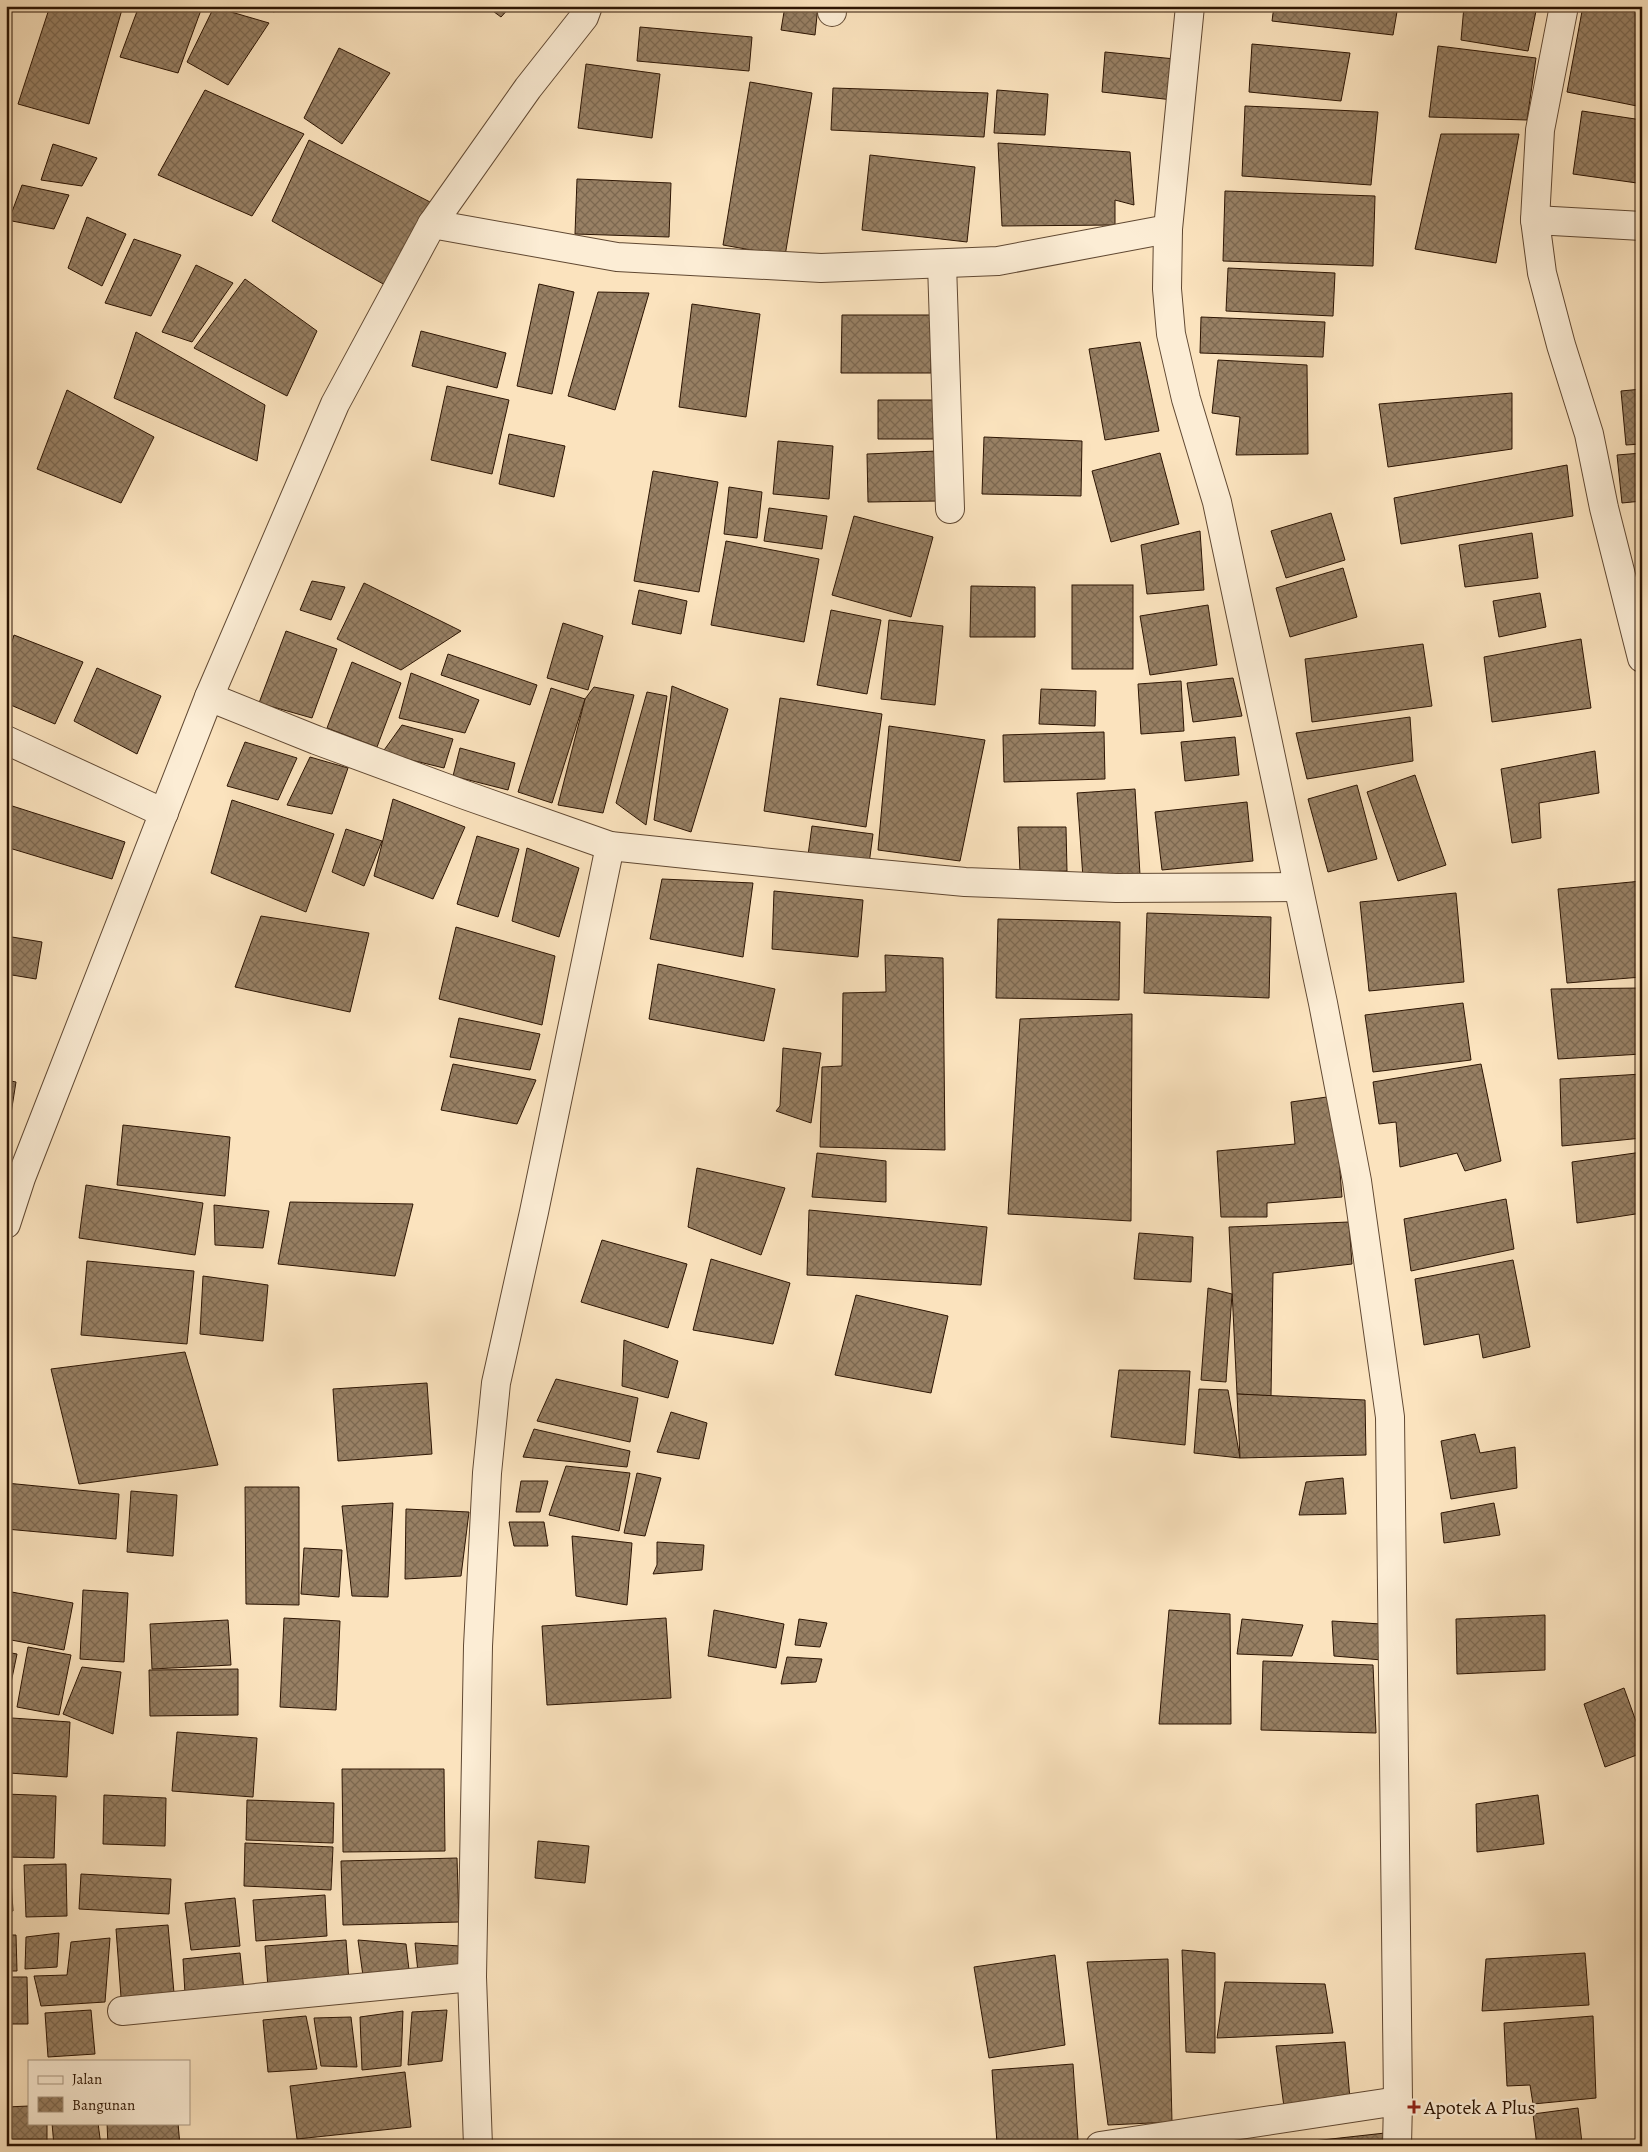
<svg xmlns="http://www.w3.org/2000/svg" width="1648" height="2152" font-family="Alegreya,serif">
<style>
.building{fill:url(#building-cross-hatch);stroke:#2d1503}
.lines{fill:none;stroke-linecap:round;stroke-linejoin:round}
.minor-casing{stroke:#604832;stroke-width:30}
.minor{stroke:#fcedd5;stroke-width:28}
.poi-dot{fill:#8f2418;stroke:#fcedd5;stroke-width:2}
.labels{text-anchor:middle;stroke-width:4.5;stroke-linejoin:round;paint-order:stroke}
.poi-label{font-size:20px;fill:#2d1503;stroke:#fcedd5;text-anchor:start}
</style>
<defs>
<pattern id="building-cross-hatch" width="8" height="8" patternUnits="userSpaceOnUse" patternTransform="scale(1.25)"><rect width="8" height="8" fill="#988064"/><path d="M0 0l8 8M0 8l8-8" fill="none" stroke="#7c6850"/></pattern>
</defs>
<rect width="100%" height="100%" fill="#fbe3be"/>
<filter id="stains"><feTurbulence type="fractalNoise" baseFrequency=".004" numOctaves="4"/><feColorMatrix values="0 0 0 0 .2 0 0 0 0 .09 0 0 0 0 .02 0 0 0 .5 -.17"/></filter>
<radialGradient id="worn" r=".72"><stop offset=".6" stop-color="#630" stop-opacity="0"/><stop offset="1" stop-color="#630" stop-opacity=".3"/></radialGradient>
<!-- building -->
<g class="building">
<polygon points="50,6 123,6 89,124 18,104"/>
<polygon points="139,6 186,6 201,10 178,73 120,57"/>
<polygon points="264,6 281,6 274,12"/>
<polygon points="486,6 511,6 501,17"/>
<polygon points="785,6 818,6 815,35 781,30"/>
<polygon points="1274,6 1398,6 1393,35 1272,21"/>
<polygon points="1464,6 1537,6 1528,51 1461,40"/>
<polygon points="1583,6 1642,6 1642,107 1567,92"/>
<polygon points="214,7 269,23 228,85 187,62"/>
<polygon points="640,27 752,37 749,71 637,61"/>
<polygon points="1252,44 1350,53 1341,101 1249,92"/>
<polygon points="1438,46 1536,58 1527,120 1429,117"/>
<polygon points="339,48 390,73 342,144 304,118"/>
<polygon points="1105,52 1175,59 1173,100 1102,92"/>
<polygon points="586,64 660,74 652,138 578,128"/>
<polygon points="750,82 812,93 785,256 723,245"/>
<polygon points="833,88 988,93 984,137 831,130"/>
<polygon points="205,90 304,134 252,216 158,175"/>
<polygon points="997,90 1048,94 1045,135 994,133"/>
<polygon points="1245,106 1378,112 1371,185 1242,176"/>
<polygon points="1582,111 1642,120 1642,148 1637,183 1573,174"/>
<polygon points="1441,134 1519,134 1496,263 1415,249"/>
<polygon points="309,140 432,203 385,285 272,221"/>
<polygon points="998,143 1130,152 1134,205 1115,200 1115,225 1002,226"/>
<polygon points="53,144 97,158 82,186 41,180"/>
<polygon points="870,155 975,167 967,242 862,230"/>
<polygon points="577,179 671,183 669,237 575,234"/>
<polygon points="22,185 69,195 54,229 12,221 10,217"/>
<polygon points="1225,191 1375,196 1373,266 1223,261"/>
<polygon points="87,217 126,234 102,286 68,268"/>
<polygon points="134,239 181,255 151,316 105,303"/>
<polygon points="196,265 233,283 192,342 162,332"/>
<polygon points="1228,268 1335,273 1333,316 1226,311"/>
<polygon points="245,279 317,331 287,396 194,348"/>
<polygon points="539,284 574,292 552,394 517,386"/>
<polygon points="598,292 649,293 615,410 568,396"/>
<polygon points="692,304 760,314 746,417 679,407"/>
<polygon points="842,315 931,315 931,373 841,373"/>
<polygon points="1201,317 1325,322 1323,357 1200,353"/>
<polygon points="421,331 506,353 497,388 412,366"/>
<polygon points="136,332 265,405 257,461 114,398"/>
<polygon points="1140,342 1159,431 1105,440 1089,349"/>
<polygon points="1218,360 1307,365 1308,454 1236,455 1240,417 1212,413"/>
<polygon points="447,386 509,400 492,474 431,460"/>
<polygon points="1642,389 1642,444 1626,445 1621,391"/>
<polygon points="67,390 154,437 121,503 37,469"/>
<polygon points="1512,393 1512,449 1388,467 1379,404"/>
<polygon points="878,400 933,400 934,439 878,439"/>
<polygon points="509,434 565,446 554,497 499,484"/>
<polygon points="984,437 1082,441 1081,496 982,494"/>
<polygon points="778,441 833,446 829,499 773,494"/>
<polygon points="937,451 939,501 868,502 867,454"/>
<polygon points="1160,453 1179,524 1111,542 1092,471"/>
<polygon points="1642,453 1642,501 1622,503 1617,455"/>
<polygon points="1567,465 1573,516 1401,544 1394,498"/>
<polygon points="653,471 718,482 699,592 634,581"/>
<polygon points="729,487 762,492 757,538 724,534"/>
<polygon points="769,508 827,516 822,549 764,541"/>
<polygon points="1331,513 1345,560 1286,578 1271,531"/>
<polygon points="854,516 933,537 911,617 832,595"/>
<polygon points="1200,531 1204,590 1147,594 1141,545"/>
<polygon points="1532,533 1538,578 1465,587 1459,545"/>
<polygon points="726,541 819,559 804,642 711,625"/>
<polygon points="1343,568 1357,617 1290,637 1276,588"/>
<polygon points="312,581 345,587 331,620 300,610"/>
<polygon points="364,583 461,631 401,670 337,639"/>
<rect x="1072" y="585" width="61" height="84"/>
<polygon points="971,586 1035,587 1035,637 970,637"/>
<polygon points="639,590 687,601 681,634 632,624"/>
<polygon points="1540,593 1546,627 1499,637 1493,601"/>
<polygon points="1208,605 1217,665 1150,675 1140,616"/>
<polygon points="831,610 881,620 867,694 817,685"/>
<polygon points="889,620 943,626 935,705 881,699"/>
<polygon points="563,623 603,636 588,690 547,678"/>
<polygon points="286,631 337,649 312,718 259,703"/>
<polygon points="14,635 83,662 55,724 6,703 6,660"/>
<polygon points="1581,639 1591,708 1492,722 1484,657"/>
<polygon points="1423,644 1432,706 1312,722 1305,659"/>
<polygon points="448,654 537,685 530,705 441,675"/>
<polygon points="352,662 401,683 377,747 327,728"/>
<polygon points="97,668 161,696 137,754 74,721"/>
<polygon points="411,673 479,700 465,733 399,718"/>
<polygon points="1233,678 1242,716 1193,722 1187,683"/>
<polygon points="1181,681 1184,731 1141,734 1138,684"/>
<polygon points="672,686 728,709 691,832 654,820"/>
<polygon points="594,687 634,695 603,813 558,805 585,699"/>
<polygon points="551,688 585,699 552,803 518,792"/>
<polygon points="1041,689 1096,691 1095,726 1039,724"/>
<polygon points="647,692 667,696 646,825 616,803"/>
<polygon points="780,698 882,714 866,827 764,811"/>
<polygon points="1410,717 1413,761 1307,779 1296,733"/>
<polygon points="402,725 453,739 444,768 382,753"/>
<polygon points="889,726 985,740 960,861 878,850"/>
<polygon points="1104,732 1105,779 1004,782 1003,735"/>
<polygon points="1235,737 1239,775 1185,781 1181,742"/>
<polygon points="245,742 297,758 278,800 227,786"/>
<polygon points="460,748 515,763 508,790 453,776"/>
<polygon points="1595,751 1599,793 1539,803 1541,838 1512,843 1501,769"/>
<polygon points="310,757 348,768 332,814 287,805"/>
<polygon points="1415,775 1446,865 1398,881 1367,792"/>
<polygon points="1357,785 1377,859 1328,872 1308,799"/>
<polygon points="1135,789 1140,875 1083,878 1077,793"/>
<polygon points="393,799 465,827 433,899 374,876"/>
<polygon points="232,800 334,834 306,912 211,873"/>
<polygon points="1247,802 1253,861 1162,870 1155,812"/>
<polygon points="6,804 125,842 112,879 6,847"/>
<polygon points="812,826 873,834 869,864 808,855"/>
<polygon points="1018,827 1066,827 1067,871 1020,872"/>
<polygon points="346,829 382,841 364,886 332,872"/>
<polygon points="477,836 519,849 498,917 457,904"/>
<polygon points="527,848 579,868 559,937 512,921"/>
<polygon points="662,879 753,883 743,957 650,939"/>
<polygon points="1642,881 1642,977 1567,983 1558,889"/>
<polygon points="774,891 863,900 858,957 772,949"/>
<polygon points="1456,893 1464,982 1369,991 1360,902"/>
<polygon points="1147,913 1271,917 1269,998 1144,993"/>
<polygon points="261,916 369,933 350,1012 235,987"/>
<polygon points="998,919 1120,922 1119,1000 996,998"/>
<polygon points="456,927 555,956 542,1025 439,999"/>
<polygon points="6,936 42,942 36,979 6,974"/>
<polygon points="885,955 943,958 945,1150 820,1147 822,1067 842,1066 843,993 886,992"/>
<polygon points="658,964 775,989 764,1041 649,1019"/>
<polygon points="1642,988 1642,1054 1558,1059 1551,989"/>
<polygon points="1463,1003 1471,1060 1373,1072 1365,1015"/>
<polygon points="1132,1014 1131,1221 1008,1214 1020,1019"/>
<polygon points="459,1018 540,1034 530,1070 450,1057"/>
<polygon points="783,1048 821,1053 811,1123 776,1111 780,1106"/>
<polygon points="453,1064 536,1080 517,1124 441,1110"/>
<polygon points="1481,1064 1501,1161 1465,1171 1457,1153 1400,1167 1396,1122 1379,1124 1373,1082"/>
<polygon points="1642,1074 1642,1138 1562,1146 1560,1079"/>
<polygon points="6,1080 16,1082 6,1145"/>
<polygon points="1334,1096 1342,1197 1267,1203 1267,1217 1221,1217 1217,1151 1295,1144 1291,1102"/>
<polygon points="123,1125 230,1137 225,1196 117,1185"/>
<polygon points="1642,1152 1642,1213 1577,1223 1572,1162"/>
<polygon points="817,1153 886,1161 886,1202 812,1197"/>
<polygon points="697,1168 785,1188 761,1255 688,1227"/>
<polygon points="86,1185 203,1203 195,1255 79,1238"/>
<polygon points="1506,1199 1514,1249 1411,1271 1404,1219"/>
<polygon points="290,1202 413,1204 395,1276 278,1264"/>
<polygon points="214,1205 269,1211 263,1248 215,1245"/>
<polygon points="809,1210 987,1227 981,1285 807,1275"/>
<polygon points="1349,1222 1352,1264 1273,1273 1271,1396 1237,1394 1229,1227"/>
<polygon points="1139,1233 1193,1237 1191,1282 1134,1279"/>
<polygon points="602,1240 687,1264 668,1328 581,1302"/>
<polygon points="711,1259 790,1283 773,1344 693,1330"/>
<polygon points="1513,1260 1530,1347 1483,1358 1479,1334 1424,1345 1415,1279"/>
<polygon points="87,1261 194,1271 187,1344 81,1335"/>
<polygon points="203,1276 268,1285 263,1341 200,1334"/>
<polygon points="1208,1288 1232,1294 1226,1382 1201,1380"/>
<polygon points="856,1295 948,1316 931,1393 835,1375"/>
<polygon points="624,1340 678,1361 668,1398 622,1386"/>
<polygon points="185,1352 218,1465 79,1484 51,1369"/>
<polygon points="1119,1370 1190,1371 1185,1445 1111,1437"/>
<polygon points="556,1379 638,1398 630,1442 537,1421"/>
<polygon points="427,1383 432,1454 338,1461 333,1389"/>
<polygon points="1199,1389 1228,1390 1240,1458 1194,1453"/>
<polygon points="1237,1394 1365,1400 1366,1455 1240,1458"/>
<polygon points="671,1412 707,1423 699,1459 657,1452"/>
<polygon points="534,1429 630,1451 627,1467 523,1457"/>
<polygon points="1475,1434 1480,1453 1515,1447 1517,1488 1451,1499 1441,1441"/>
<polygon points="566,1466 630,1473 619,1531 549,1515"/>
<polygon points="637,1473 661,1478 645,1536 624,1533"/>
<polygon points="1343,1478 1346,1514 1299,1515 1306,1482"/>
<polygon points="521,1481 548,1481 540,1512 516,1512"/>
<polygon points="6,1483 119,1494 116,1539 6,1529"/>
<polygon points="245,1487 299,1487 299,1605 246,1604"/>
<polygon points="131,1491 177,1495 173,1556 127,1552"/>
<polygon points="393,1503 388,1597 352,1596 342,1506"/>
<polygon points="1494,1503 1500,1535 1444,1543 1441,1513"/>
<polygon points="406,1509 469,1512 461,1576 405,1579"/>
<polygon points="509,1522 544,1522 548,1546 514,1546"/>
<polygon points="572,1536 632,1543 627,1605 576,1596"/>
<polygon points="657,1542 704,1545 702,1570 653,1574 657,1565"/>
<polygon points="304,1548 342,1550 339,1597 301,1594"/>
<polygon points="83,1590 128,1593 124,1662 80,1659"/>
<polygon points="6,1591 73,1603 64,1650 6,1639"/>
<polygon points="714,1610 784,1624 776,1668 708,1656"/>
<polygon points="1169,1610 1230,1614 1231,1724 1159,1724"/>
<polygon points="1545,1615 1545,1670 1457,1674 1456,1619"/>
<polygon points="284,1618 340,1621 336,1710 280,1707"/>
<polygon points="666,1618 671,1698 547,1705 542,1626"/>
<polygon points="799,1619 827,1623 820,1647 795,1645"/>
<polygon points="1242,1619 1303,1625 1292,1656 1237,1654"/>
<polygon points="228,1620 231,1665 152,1669 150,1624"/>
<polygon points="1332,1621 1381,1624 1382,1660 1334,1656"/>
<polygon points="28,1647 71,1655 59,1715 17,1707"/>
<polygon points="6,1652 17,1654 6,1707"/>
<polygon points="787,1657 822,1659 816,1682 781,1684"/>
<polygon points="1263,1661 1373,1665 1376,1733 1261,1730"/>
<polygon points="82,1667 121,1672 113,1734 63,1714"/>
<polygon points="238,1669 238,1715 150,1716 149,1670"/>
<polygon points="1624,1688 1642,1738 1642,1753 1605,1767 1584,1704"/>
<polygon points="12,1718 70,1722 67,1777 9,1773"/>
<polygon points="177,1732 257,1738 253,1797 172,1791"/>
<polygon points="342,1769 444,1769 445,1851 343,1852"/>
<polygon points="6,1794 56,1796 54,1858 6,1857"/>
<polygon points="104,1795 166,1798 165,1846 103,1844"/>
<polygon points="1538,1795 1544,1844 1477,1852 1476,1804"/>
<polygon points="247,1800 334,1803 333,1843 246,1840"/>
<polygon points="538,1841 589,1846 585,1883 535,1878"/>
<polygon points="245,1843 333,1847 331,1890 244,1886"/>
<polygon points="457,1858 459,1922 343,1925 341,1861"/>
<polygon points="10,1863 13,1911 6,1912 6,1864"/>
<polygon points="66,1864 67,1916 26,1917 24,1865"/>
<polygon points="81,1874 171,1879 169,1914 79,1909"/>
<polygon points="325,1895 327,1936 256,1941 253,1900"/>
<polygon points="235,1898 240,1946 191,1950 185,1903"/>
<polygon points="168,1925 174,1993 121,1997 116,1929"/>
<polygon points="59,1933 57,1967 25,1969 26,1937"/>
<polygon points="6,1935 16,1935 17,1971 6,1971"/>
<polygon points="110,1938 105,2002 41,2006 34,1976 67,1975 71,1942"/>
<polygon points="346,1940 349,1982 268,1988 265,1946"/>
<polygon points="358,1940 406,1944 410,1978 364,1983"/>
<polygon points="415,1943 460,1946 463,1972 419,1982"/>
<polygon points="1182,1950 1215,1953 1215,2053 1186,2052"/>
<polygon points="240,1953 244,1991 185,1994 183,1959"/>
<polygon points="1585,1953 1589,2005 1482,2011 1486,1959"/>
<polygon points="1055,1955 1065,2045 989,2058 974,1967"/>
<polygon points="1168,1959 1172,2122 1108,2125 1087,1962"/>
<polygon points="6,1977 27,1977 28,2024 6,2024"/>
<polygon points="1225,1982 1325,1984 1333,2033 1217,2038"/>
<polygon points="91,2010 95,2054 48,2057 45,2013"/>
<polygon points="447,2010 442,2061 408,2065 412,2012"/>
<polygon points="403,2011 401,2066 362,2070 360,2017"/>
<polygon points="306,2016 317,2069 268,2072 263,2020"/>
<polygon points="1593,2016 1596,2098 1533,2104 1530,2085 1507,2086 1504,2023"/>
<polygon points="351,2017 357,2067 321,2066 314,2018"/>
<polygon points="1345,2042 1350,2099 1284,2107 1276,2046"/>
<polygon points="1073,2064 1078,2140 997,2144 992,2070"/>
<polygon points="405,2072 411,2127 297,2139 290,2086"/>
<polygon points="29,2106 29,2123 47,2123 47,2146 6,2146 6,2107"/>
<polygon points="1578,2108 1582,2143 1537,2146 1533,2114"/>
<polygon points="52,2123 98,2123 101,2146 54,2146"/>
<polygon points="107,2123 178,2123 180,2146 108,2146"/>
<polygon points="1385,2133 1386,2146 1268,2146"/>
</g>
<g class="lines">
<defs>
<g id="minor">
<polyline points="1190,6 1168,229 1167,289 1171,334 1186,399 1217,502 1323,1003 1357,1181 1390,1417 1398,2101 1397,2146"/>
<polyline points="1564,6 1540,130 1535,220 1542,273 1561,345 1589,434 1604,508 1642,658"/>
<polyline points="832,12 832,6"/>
<polyline points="1535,220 1642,226"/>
<polyline points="432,224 617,257 821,268 998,261 1168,229"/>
<polyline points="942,264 950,509"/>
<polyline points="209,697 316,740 465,795 610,846 848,871 965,882 1116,888 1297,887"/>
<polyline points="6,740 164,813"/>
<polyline points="6,1224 21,1178 209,697 335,404 432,224 528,88 584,17 588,6"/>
<polyline points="122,2011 472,1977"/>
<polyline points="478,2146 472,1977 478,1646 487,1473 496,1383 534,1212 610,846"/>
<polyline points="1100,2146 1398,2101"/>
</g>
</defs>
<!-- minor casing -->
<use href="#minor" class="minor-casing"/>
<!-- minor -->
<use href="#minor" class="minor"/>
</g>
<!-- markers -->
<path class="poi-dot" d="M1411.5 2099.5h5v5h5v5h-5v5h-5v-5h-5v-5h5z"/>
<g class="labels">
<!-- poi labels -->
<g class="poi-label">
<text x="1424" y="2114">Apotek A Plus</text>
</g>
</g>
<!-- margin -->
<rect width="1648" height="2152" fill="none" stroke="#fbe3be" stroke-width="25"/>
<rect x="8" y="8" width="1633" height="2137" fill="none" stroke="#2d1503" stroke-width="2.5"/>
<rect x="12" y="12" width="1623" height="2127" fill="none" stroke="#2d1503"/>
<!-- legend -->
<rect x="28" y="2060" width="162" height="65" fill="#fcedd5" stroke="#a99781"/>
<rect x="38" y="2076" width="25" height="8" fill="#fcedd5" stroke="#a99781"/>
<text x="72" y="2084" font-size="15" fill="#2d1503">Jalan</text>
<rect x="38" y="2097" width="25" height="15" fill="url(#building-cross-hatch)" stroke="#a99781"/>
<text x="72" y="2110" font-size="15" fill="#2d1503">Bangunan</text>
<rect width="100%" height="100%" filter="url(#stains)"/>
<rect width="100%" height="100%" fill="url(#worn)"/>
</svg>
